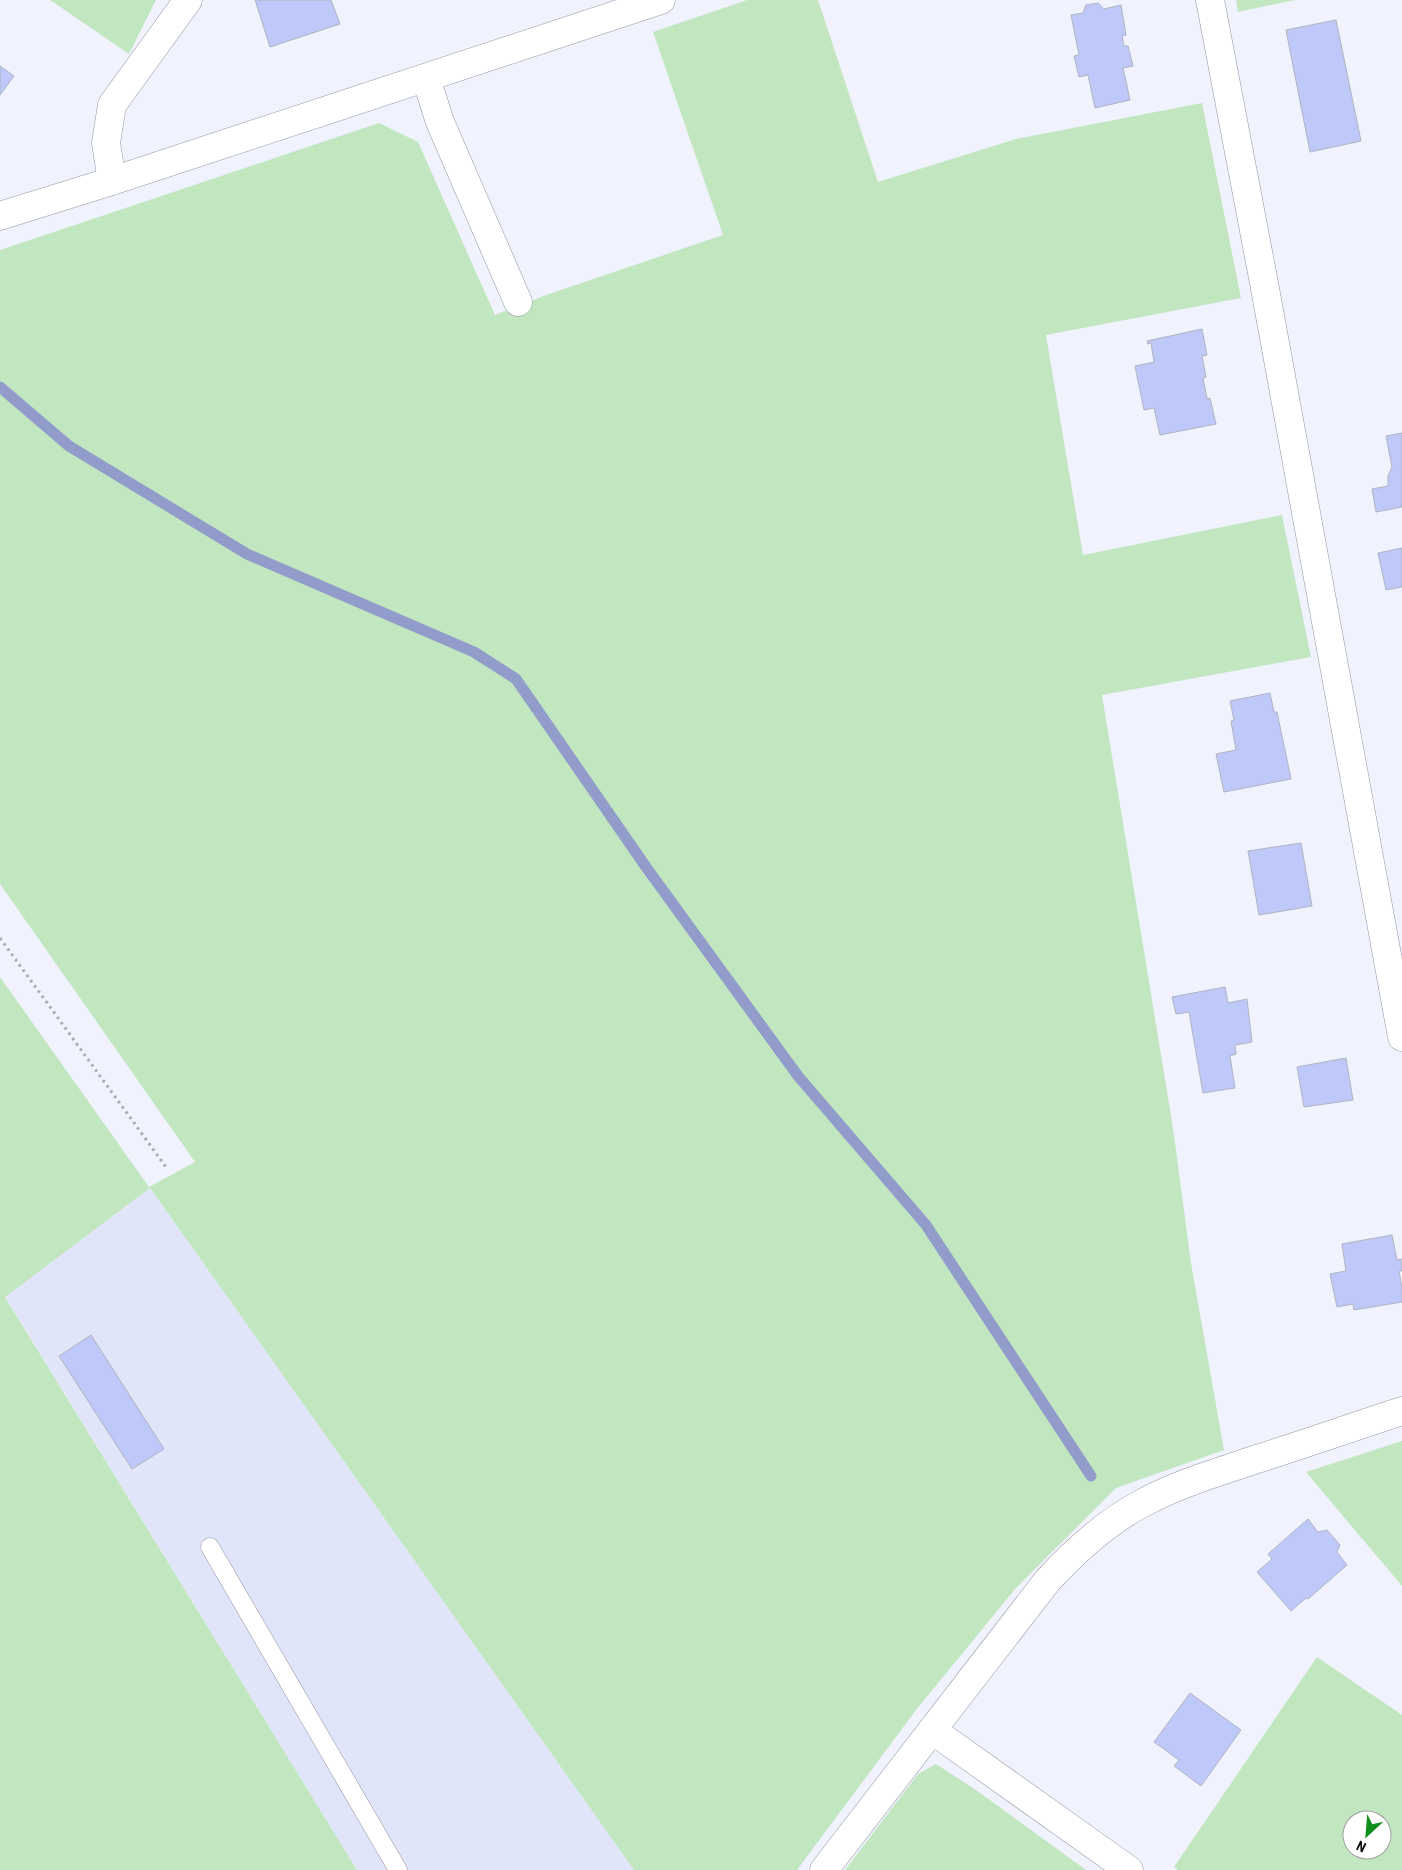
<svg xmlns="http://www.w3.org/2000/svg" width="1402" height="1870" font-family="'Roboto Condensed',sans-serif">
<style>
.built{fill:#e1e5fa}
.green{fill:#c2e7c0;fill-rule:evenodd}
.lines{fill:none;stroke-linecap:round;stroke-linejoin:round}
.stream{stroke:#929cca;stroke-width:11}
.building{fill:#bfc9f9;stroke:#b0b3c0}
.service-casing{stroke:#9395a2;stroke-width:19}
.minor-casing{stroke:#9395a2;stroke-width:29}
.path{stroke:#a8aab3;stroke-width:3;stroke-dasharray:2.5 4;stroke-linecap:butt}
.service{stroke:#fff;stroke-width:18}
.minor{stroke:#fff;stroke-width:28}
</style>
<rect width="100%" height="100%" fill="#f0f2fd"/>
<!-- built -->
<polygon class="built" points="150,1188 634,1870 357,1870 5,1296"/>
<!-- green -->
<g class="green">
<polygon points="50,0 156,0 129,54"/>
<polygon points="747,0 818,0 878,182 1016,139 1202,103 1241,298 1046,335 1083,555 1282,515 1311,657 1102,695 1173,1128 1191,1263 1224,1450 1116,1488 1016,1588 916,1710 797,1870 634,1870 150,1188 5,1297 357,1870 0,1870 0,977 149,1187 195,1162 0,884 0,250 379,123 418,142 495,315 546,295 723,235 653,32"/>
<polygon points="1236,0 1295,0 1238,12"/>
<polygon points="1402,1441 1402,1586 1306,1472"/>
<path d="M1317 1657 1402 1715V1870H1178L1174 1867ZM1352 1820H1382V1850H1352Z"/>
<polygon points="936,1764 976,1790 1086,1870 845,1870 918,1774"/>
</g>
<g class="lines">
<!-- stream -->
<polyline class="stream" points="0,387 69,446 247,554 474,652 516,679 646,867 798,1076 926,1225 1091,1476"/>
</g>
<!-- building -->
<g class="building">
<polygon points="255,0 331,0 340,24 270,47"/>
<polygon points="1098,3 1104,9 1121,5 1126,35 1122,36 1124,46 1128,46 1133,66 1123,68 1130,100 1095,108 1088,75 1079,77 1074,56 1079,55 1071,15 1083,13 1086,5"/>
<polygon points="1336,20 1361,141 1310,152 1286,30"/>
<polygon points="0,66 14,76 0,95"/>
<polygon points="1202,329 1207,355 1202,356 1206,377 1203,378 1207,399 1210,398 1216,424 1160,435 1154,408 1144,410 1135,366 1154,362 1151,343 1148,344 1147,341"/>
<polygon points="1402,433 1402,507 1376,512 1372,489 1388,486 1388,476 1392,467 1386,436"/>
<polygon points="1402,548 1402,587 1386,590 1378,553"/>
<polygon points="1270,693 1274,712 1277,712 1291,779 1224,792 1216,754 1236,750 1231,721 1234,720 1230,701"/>
<polygon points="1301,843 1312,906 1259,915 1248,851"/>
<polygon points="1225,987 1228,1003 1247,999 1252,1042 1235,1045 1236,1054 1230,1056 1235,1088 1203,1093 1189,1012 1176,1014 1172,997"/>
<polygon points="1346,1058 1353,1100 1304,1107 1297,1067"/>
<polygon points="1392,1235 1397,1260 1402,1259 1402,1271 1399,1271 1402,1288 1402,1302 1354,1310 1353,1304 1337,1307 1330,1274 1346,1271 1342,1244"/>
<polygon points="91,1335 164,1449 132,1469 59,1356"/>
<polygon points="1308,1519 1318,1532 1327,1530 1340,1545 1337,1552 1347,1565 1308,1599 1306,1598 1291,1611 1257,1572 1272,1559 1268,1554"/>
<polygon points="1190,1693 1241,1730 1201,1786 1174,1766 1179,1760 1154,1742"/>
</g>
<g class="lines">
<defs>
<polyline id="service" points="210,1547 398,1870"/>
<g id="minor">
<polyline points="1210,0 1264,283 1402,1037"/>
<polyline points="426,78 440,122 518,302"/>
<polyline points="112,181 106,143 112,105 188,0"/>
<polyline points="0,216 112,181 661,0"/>
<polyline points="932,1730 1129,1870"/>
<path d="M824 1870 1048 1580C1075 1551 1105 1523 1141 1504 1177 1484 1216 1473 1254 1460 1304 1444 1353 1427 1402 1411"/>
</g>
</defs>
<!-- service casing -->
<use href="#service" class="service-casing"/>
<!-- minor casing -->
<use href="#minor" class="minor-casing"/>
<!-- path -->
<polyline class="path" points="0,938 166,1167"/>
<!-- service -->
<use href="#service" class="service"/>
<!-- minor -->
<use href="#minor" class="minor"/>
</g>
<!-- north arrow -->
<g transform="translate(1367 1835) rotate(206)"><circle r="24" fill="#ffffff" stroke="#9f9fa1"/>
<path d="M0-4L9 19L0 12L-9 19Z" fill="#0e8f1e"/>
<text y="-8" font-size="14" font-weight="bold" text-anchor="middle" fill="#0e0f13">N</text>
</g>
</svg>
